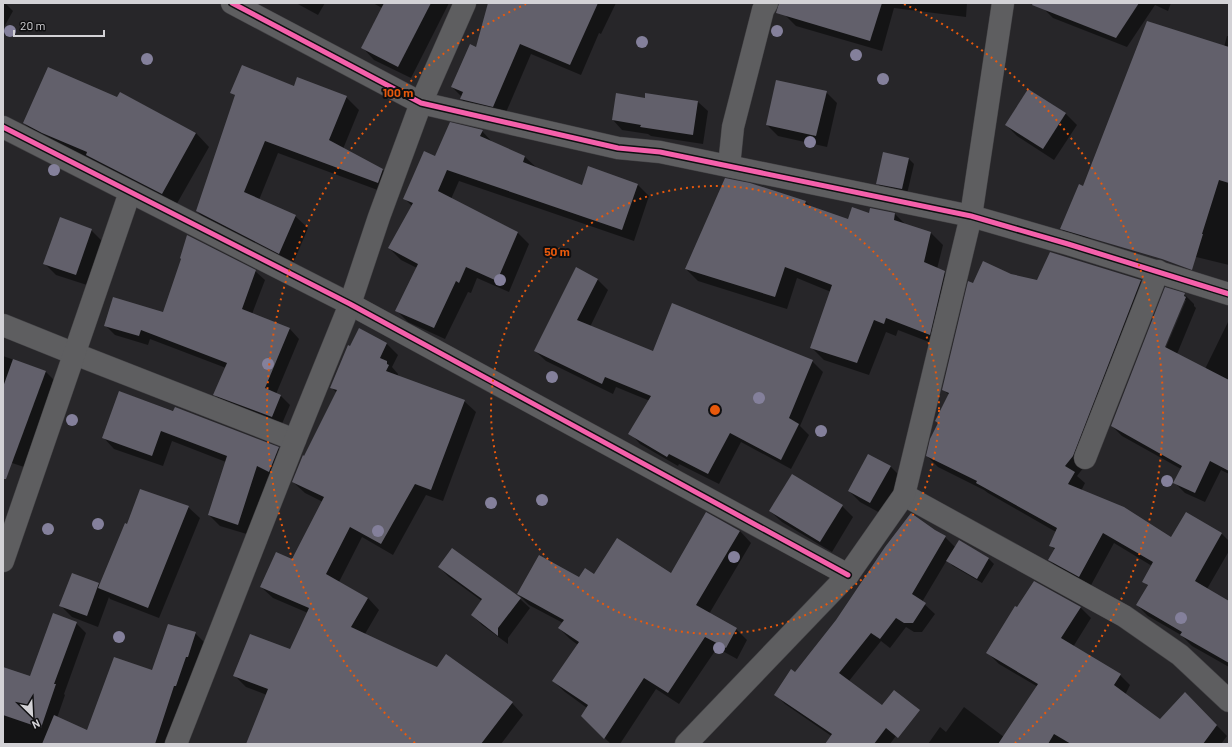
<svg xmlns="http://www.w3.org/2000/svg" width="1232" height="747" font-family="Barlow,sans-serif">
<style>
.shadow{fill:#0007;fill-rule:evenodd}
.building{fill:#62606b}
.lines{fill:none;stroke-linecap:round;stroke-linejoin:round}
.street-casing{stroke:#434245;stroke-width:23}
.street{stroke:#5e5e60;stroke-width:22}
.cycleway-casing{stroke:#0f0f11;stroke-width:8}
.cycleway{stroke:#f560ab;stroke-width:5}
.tree{fill:#84809b}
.ring{fill:none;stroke:#e8590c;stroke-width:2;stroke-dasharray:2 4}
.centre{fill:#e8590c;stroke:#0f0f11;stroke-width:2}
.ring-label{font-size:12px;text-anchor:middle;font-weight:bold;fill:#e8590c;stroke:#0f0f11;stroke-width:4;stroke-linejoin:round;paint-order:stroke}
</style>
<rect width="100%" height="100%" fill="#272629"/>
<!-- shadow -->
<g class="shadow">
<polygon points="3,3 5,3 13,11 3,29"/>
<polygon points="296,3 325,3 318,15"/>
<polygon points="373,3 449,3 411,78 374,60 362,47 382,8"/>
<polygon points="489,3 616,3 601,34 599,33 581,75 531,54 504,117 472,109 461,99 462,97 452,87 476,48"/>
<polygon points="788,3 967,3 966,17 894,8 882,51 796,26 785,15"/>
<polygon points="1045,3 1171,3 1168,11 1155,5 1127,47 1053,18 1043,8"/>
<polygon points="1227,36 1229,36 1229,265 1077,228 1083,187 1224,47"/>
<polygon points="294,87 346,97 359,110 343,149 383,170 396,182 391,195 278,153 259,200 295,216 308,228 292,266 209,224 197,211 236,96 231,92"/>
<polygon points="1029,91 1066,114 1077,125 1054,160 1017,136 1006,125"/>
<polygon points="826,92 837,103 827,147 778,136 767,125"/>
<polygon points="121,93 196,133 209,147 175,207 37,136 24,123 118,98"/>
<polygon points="646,99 698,102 708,111 703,144 651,136 648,134 622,130 613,120"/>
<polygon points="482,131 493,143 525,157 537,168 582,186 638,185 649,196 634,241 459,181 451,199 517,232 529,244 509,292 477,278 471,293 468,292 445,339 408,322 397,311 417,268 401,260 389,248 412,206 404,198 436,157"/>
<polygon points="884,153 909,159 914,164 907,194 882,189 877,183"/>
<polygon points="750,184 806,202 811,207 849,221 870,214 895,214 906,225 931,233 943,245 937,269 944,272 957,284 942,347 898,330 896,336 886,332 869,375 824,360 811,347 831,292 797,278 787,309 698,281 686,269"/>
<polygon points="1063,225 1091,239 1100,248 1072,240 1061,228"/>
<polygon points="91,230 102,241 87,285 56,275 45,264"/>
<polygon points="255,271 265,280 252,314 290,329 299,339 276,394 281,396 290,405 281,426 224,404 214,394 226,368 150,339 148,345 115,335 105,325 164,313"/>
<polygon points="1011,275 1037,281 1141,281 1151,292 1084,467 1077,476 1085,483 1081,491 1171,538 1222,534 1229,541 1229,551 1207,589 1229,602 1229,667 1192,646 1181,635 1148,616 1137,605 1148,586 1144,582 1152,566 1114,543 1090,587 1060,570 1049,560 1055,550 1050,545 1056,532 988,493 984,490 938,467 927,456 939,424 936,421 949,395 943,389 974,285"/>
<polygon points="597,279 608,290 590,327 654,353 812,361 823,372 800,426 809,435 791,469 741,442 719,484 679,464 678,466 640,444 630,433 650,401 616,387 613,394 546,361 535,351"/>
<path d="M1184 294 1194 304V306L1196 308 1177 354 1205 369 1229 320V474L1221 470 1205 502 1185 493 1175 483 1181 469 1122 436 1112 426ZM1184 300H1186L1164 352 1162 351Z"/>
<polygon points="359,330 387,344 398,355 392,367 398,374 398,375 400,377 464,401 476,412 443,501 426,495 393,555 362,537 339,582 368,598 379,610 365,634 512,703 523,715 501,744 248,744 267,695 246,687 235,676 290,651 308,613 273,598 261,587 293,560 323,502 305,493 293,482 337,393 331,387"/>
<polygon points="3,356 45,371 56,382 24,467 9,462 3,479"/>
<polygon points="120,392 278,448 289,459 280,482 268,477 250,535 220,526 209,515 226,462 172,441 163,466 114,449 103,437"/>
<polygon points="890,466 902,478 882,514 860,502 849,491"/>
<polygon points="842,506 853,517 832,552 782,522 770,511"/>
<polygon points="188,507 200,518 159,618 110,599 109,597 98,627 72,617 61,606 98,584 100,586 127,525"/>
<polygon points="707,514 740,531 751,543 709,614 736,629 747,640 737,659 717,648 679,704 656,689 620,744 611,744 593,727 587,708 565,692 553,681 578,645 570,639 559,628 563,623 529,605 518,594 594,575 671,574"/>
<polygon points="945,537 955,547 959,541 989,559 994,564 982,583 953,566 947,560 922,602 935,614 922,632 914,632 906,627 890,648 881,641 849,681 904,725 890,744 843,744 785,704 775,694 795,673"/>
<polygon points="439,567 520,599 530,608 508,638 508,644 482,625 472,615 482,601 449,577"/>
<polygon points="1080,607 1091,618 1073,647 1120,675 1130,685 1125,695 1160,721 1186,694 1227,736 1221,744 928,744 940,727 946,732 964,707 1004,737 1038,687 999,664 989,654"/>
<polygon points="76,623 86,633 64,694 65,695 57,718 88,731 195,633 205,643 168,744 158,743 157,744 3,744 3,668 30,677"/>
</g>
<!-- building -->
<g class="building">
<polygon points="384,3 431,3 398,67 361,48"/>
<polygon points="488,3 598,3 570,65 520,44 493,107 460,99 463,92 451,87 470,44 476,47"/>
<polygon points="779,3 882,3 870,41 776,13"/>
<polygon points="1033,3 1139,3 1116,38 1032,5"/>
<polygon points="1147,21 1229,47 1229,183 1219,180 1202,234 1203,234 1192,270 1162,259 1060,229 1079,184 1083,186"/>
<polygon points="242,65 294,86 297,77 347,96 329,140 383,169 378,183 265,141 244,192 296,215 279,254 196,211 235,95 230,93"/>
<polygon points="48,67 117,97 120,92 196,133 162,194 86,155 87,152 42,133 23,123"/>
<polygon points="776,80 827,91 816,136 766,125"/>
<polygon points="1028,89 1066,113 1043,149 1005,125"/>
<polygon points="616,93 645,98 645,93 698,101 693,135 640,127 641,125 612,120"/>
<polygon points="450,122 483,130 480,136 525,156 523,162 582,185 588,166 638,184 622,230 447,170 438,191 518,232 497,281 466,267 459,283 456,281 434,328 395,311 418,264 388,248 413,203 403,199 424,151 435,156"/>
<polygon points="883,152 909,158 902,189 876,184"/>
<polygon points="725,178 750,183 806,201 805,204 848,219 852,207 869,213 870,208 895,213 894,220 931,232 924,262 945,271 930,335 886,318 884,324 874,320 857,363 810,348 832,285 785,267 775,297 685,269"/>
<polygon points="60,217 92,229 76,275 43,264"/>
<polygon points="187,235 256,270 242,309 290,328 265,388 281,395 272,417 213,395 227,363 141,330 139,336 104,326 113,297 163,312 181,259 180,258"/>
<polygon points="1050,252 1141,280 1073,456 1065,466 1075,472 1068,484 1124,507 1171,537 1186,512 1222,533 1195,581 1229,601 1229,663 1180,635 1182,632 1136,605 1148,585 1142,582 1153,562 1103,533 1079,577 1048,560 1055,548 1049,546 1057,528 976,483 977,481 926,456 930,439 938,423 935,421 949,393 942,390 968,281 973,283 983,261 1011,274 1037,280"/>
<polygon points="576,267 598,279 577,320 653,351 672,303 813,360 789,418 799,424 781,460 730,433 708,474 669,454 667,457 628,434 651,396 605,377 602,384 534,351"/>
<polygon points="1165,287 1185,293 1184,296 1186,297 1165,347 1229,380 1229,471 1210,461 1195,493 1173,483 1182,466 1111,426"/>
<polygon points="359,328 387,343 380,358 387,361 387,364 389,365 386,371 465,400 431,490 415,484 381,544 350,527 326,574 368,598 351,627 437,667 446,654 513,702 481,744 246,744 268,689 233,676 250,634 290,649 309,608 260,587 276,552 292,559 324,497 292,482 303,455 304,456 337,390 330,388 348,345 350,346"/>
<polygon points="13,359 46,371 6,479 3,479 3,387"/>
<polygon points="119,391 173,411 175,407 279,447 269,472 257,466 238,525 208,515 227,456 161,431 152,456 102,438"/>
<polygon points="868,454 891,466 870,503 848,491"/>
<polygon points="792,474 843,505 820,542 769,511"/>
<polygon points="140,489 189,506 148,608 98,588 125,523 127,524"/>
<polygon points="706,512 740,531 696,605 737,628 726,648 705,637 668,693 644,678 604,739 581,716 588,705 552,681 579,642 558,628 564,620 517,594 539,555 579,577 585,568 594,574 617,538 671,573"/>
<polygon points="911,513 935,530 946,536 912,594 926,603 913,623 904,623 896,618 880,639 871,633 839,673 882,705 894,690 920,710 898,738 886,728 874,744 825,744 832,734 774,695 791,669 795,672 836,620 885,547"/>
<polygon points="959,540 989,558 977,579 946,561"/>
<polygon points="452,548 521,598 498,628 498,636 471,615 482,599 438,567"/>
<polygon points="72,573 99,583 87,616 59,606"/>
<polygon points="1034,581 1081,607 1061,638 1121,674 1114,685 1160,719 1185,692 1217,725 1203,744 1071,744 1054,734 1048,744 998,744 1038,684 986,653 1015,606 1017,607"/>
<polygon points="53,613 77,622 54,684 56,684 41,728 3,715 3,667 30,676"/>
<polygon points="168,624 196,632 188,657 186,657 176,686 174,686 155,744 42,744 54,715 87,730 114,657 152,670"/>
</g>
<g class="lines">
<defs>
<g id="street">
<polyline points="232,3 421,103 618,148 660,152 971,216 1068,244 1229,294"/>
<polyline points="3,127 350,304 848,575"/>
<polyline points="729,166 733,127 763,10 767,3"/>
<polyline points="3,325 75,354 295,440"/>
<polyline points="1085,458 1158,271"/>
<polyline points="904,495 1124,616 1180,655 1229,701"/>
<polyline points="3,561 130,192"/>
<polyline points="176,744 295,440 350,304 379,217 421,103 465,3"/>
<polyline points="686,744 848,575 904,495 971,216 1003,3"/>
</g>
</defs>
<!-- street casing -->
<use href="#street" class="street-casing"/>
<!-- street -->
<use href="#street" class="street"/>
<defs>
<g id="cycleway">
<polyline points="232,3 421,103 618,148 660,152 971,216 1068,244 1229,294"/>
<polyline points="3,127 350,304 848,575"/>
</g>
</defs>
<!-- cycleway casing -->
<use href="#cycleway" class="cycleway-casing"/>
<!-- cycleway -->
<use href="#cycleway" class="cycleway"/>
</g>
<!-- trees -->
<g class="tree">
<circle cx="10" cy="31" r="6"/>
<circle cx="777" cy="31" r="6"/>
<circle cx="642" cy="42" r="6"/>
<circle cx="856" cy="55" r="6"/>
<circle cx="147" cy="59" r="6"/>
<circle cx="883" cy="79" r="6"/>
<circle cx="810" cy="142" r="6"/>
<circle cx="54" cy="170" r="6"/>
<circle cx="500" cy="280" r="6"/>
<circle cx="268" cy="364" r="6"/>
<circle cx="552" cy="377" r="6"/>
<circle cx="759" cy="398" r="6"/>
<circle cx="72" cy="420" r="6"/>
<circle cx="821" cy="431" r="6"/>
<circle cx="1167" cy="481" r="6"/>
<circle cx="542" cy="500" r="6"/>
<circle cx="491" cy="503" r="6"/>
<circle cx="98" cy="524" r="6"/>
<circle cx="48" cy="529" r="6"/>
<circle cx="378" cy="531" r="6"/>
<circle cx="734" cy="557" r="6"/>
<circle cx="1181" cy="618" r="6"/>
<circle cx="119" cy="637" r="6"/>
<circle cx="719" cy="648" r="6"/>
</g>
<!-- distance rings -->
<g class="ring">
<circle cx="715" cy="410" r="224"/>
<path d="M415 743A448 448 0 0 1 526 4M904 4A448 448 0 0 1 1015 743"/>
</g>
<circle cx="715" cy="410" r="6" class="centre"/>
<g class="ring-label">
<text x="398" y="97">100 m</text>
<text x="557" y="256">50 m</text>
</g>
<!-- border -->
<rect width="1232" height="747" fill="none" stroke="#d3d2d6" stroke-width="8"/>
<!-- north arrow -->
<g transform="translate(32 715) rotate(156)" stroke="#0f0f11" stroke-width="3" paint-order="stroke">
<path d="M0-3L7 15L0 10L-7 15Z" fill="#d3d2d6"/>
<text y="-6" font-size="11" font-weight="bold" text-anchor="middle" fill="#d3d2d6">N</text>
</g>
<!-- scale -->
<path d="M14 30v6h90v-6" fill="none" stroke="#d3d2d6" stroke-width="2"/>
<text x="20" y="30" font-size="12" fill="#d3d2d6" stroke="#0f0f11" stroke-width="3" paint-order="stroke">20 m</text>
</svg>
